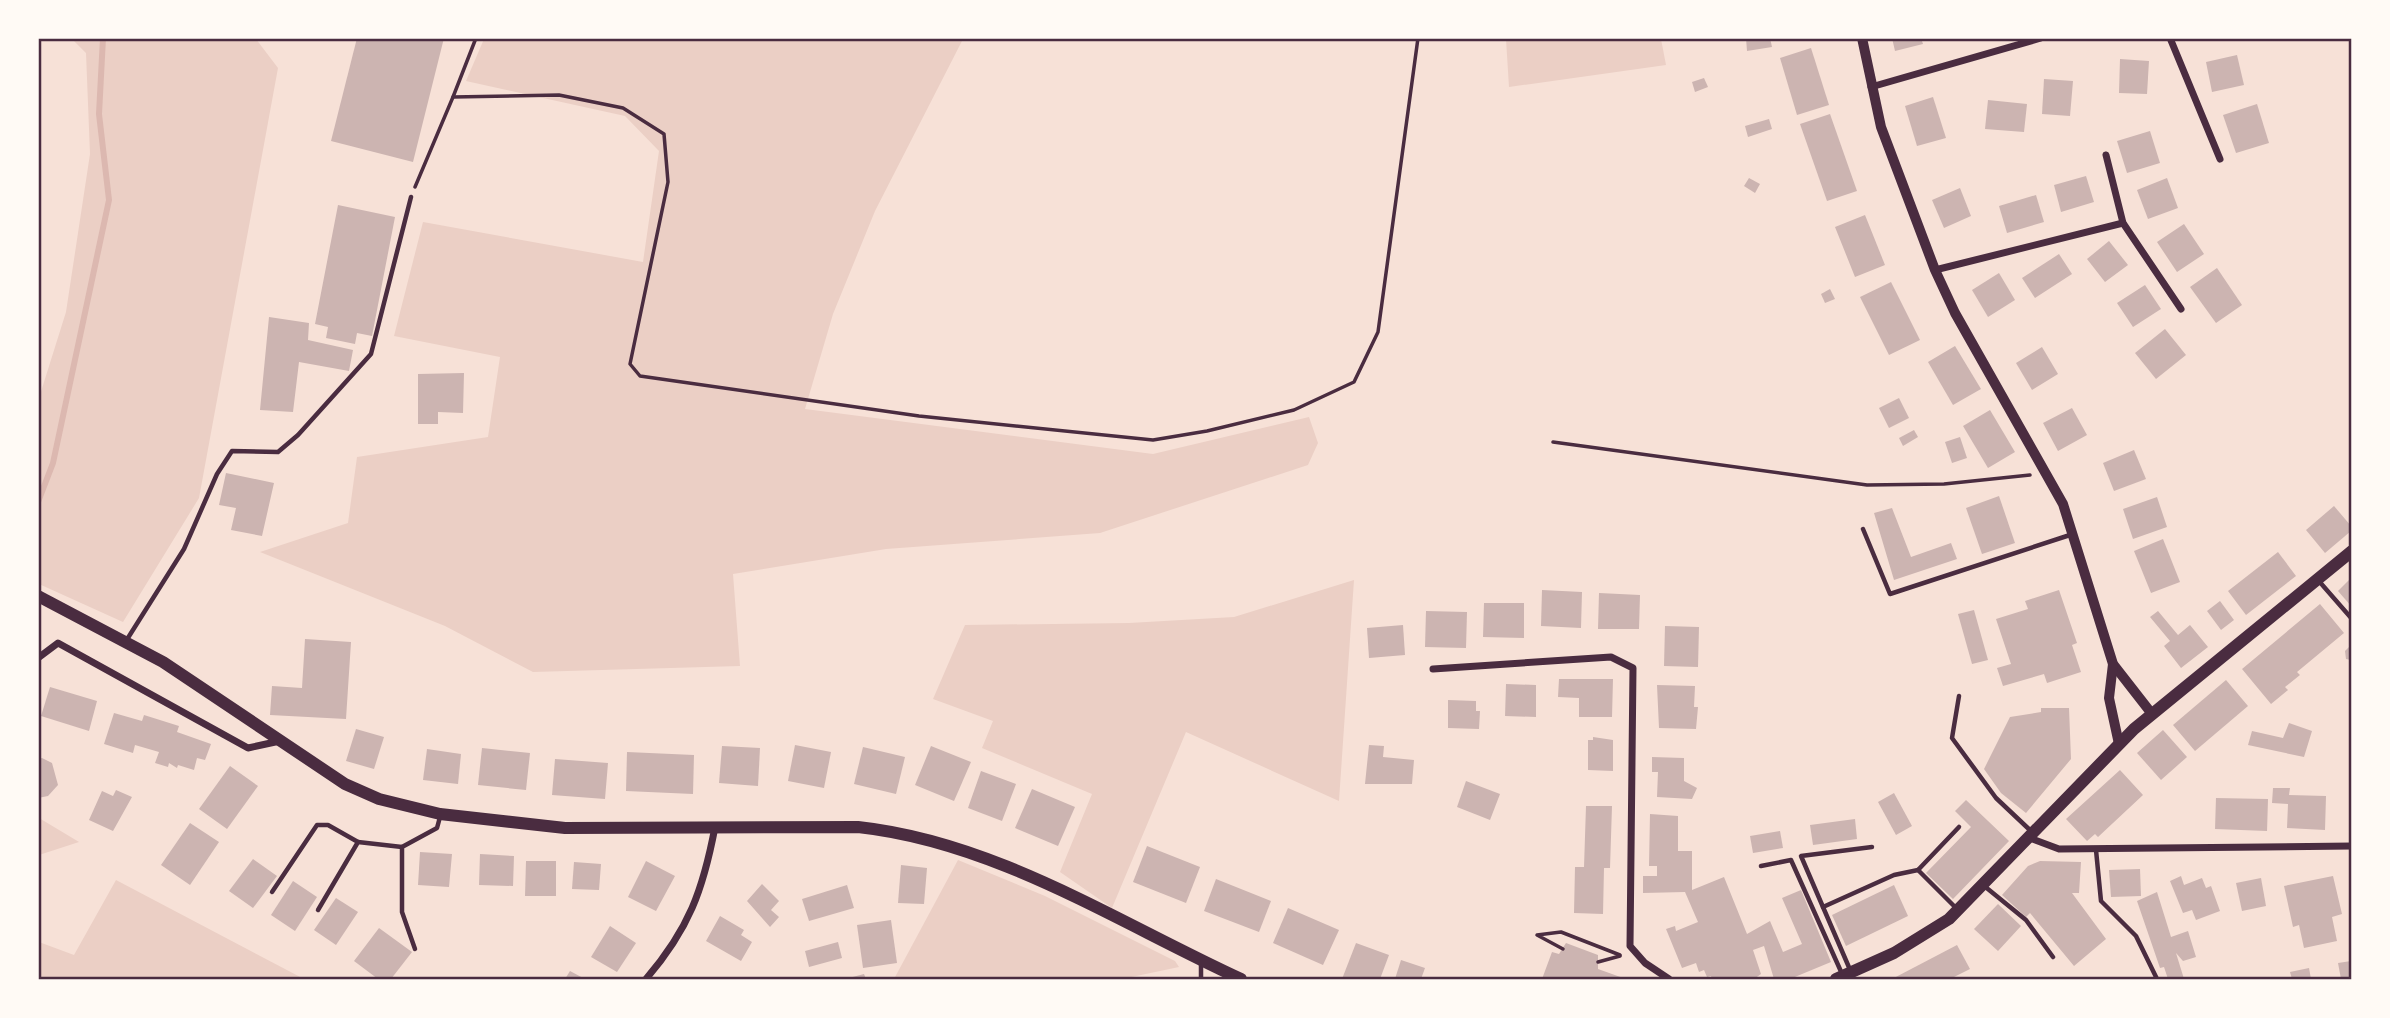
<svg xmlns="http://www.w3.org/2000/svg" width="2390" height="1018" font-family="Jost,sans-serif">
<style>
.green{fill:#ebcfc5}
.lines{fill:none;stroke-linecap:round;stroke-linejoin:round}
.stream{stroke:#dcb8b0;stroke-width:6}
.building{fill:#ccb4b1}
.path{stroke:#4a2c40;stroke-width:3.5}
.service{stroke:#4a2c40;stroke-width:4.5}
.minor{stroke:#4a2c40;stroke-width:7}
.tertiary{stroke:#4a2c40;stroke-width:10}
.secondary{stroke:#4a2c40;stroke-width:12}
.neatline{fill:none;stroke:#4a2c40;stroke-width:2.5}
</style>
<rect width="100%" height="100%" fill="#f7e1d7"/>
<!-- green -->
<g class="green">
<polygon points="72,39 256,39 278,68 199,498 123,622 39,584 39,398 66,312 90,154 86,53"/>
<polygon points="484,39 963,39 875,211 833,314 805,409 1153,454 1309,417 1318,443 1308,465 1100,533 886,549 733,574 740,666 533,672 445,626 260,552 348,523 357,457 488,437 500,357 394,336 423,222 643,262 659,151 625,116 466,81"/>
<polygon points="1506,39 1661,39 1666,65 1509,87"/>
<polygon points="1354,580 1339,801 1186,732 1112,908 1060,872 1092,794 982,748 993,721 933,699 965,625 1129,623 1234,617"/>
<polygon points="39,818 79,842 39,855"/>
<polygon points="958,860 1045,896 1175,961 1179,967 1122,979 894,979"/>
<polygon points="116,880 304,979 39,979 39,942 74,955"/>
</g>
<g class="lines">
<!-- stream -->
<polyline class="stream" points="38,502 53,463 109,200 99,114 103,38"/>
</g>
<!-- building -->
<g class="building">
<polygon points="357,38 444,38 413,162 331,141"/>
<polygon points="1746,38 1770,38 1772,47 1747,51"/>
<polygon points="1892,38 1921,38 1923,44 1895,51"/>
<polygon points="1811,48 1829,105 1797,115 1780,58"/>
<polygon points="2237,55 2244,85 2212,92 2206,62"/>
<polygon points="2120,59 2149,61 2147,94 2119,93"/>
<polygon points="1704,78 1708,87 1695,92 1692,82"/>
<polygon points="2044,79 2073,81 2070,116 2042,114"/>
<polygon points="1933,97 1946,138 1917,146 1905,106"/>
<polygon points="1988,100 2027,104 2024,132 1985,129"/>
<polygon points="2257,104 2269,143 2236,153 2223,115"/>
<polygon points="1830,114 1857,191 1827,201 1800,124"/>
<polygon points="1769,119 1772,129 1748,137 1745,126"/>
<polygon points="2150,131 2160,163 2127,173 2117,141"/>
<polygon points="2086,176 2094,202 2061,212 2054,185"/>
<polygon points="1749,178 1760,184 1755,193 1744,186"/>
<polygon points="2167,178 2178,208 2148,219 2137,190"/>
<polygon points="1960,188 1971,216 1944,228 1932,200"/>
<polygon points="2036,195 2044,222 2007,233 1999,206"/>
<polygon points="338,205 395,217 372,336 357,333 355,344 326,338 328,327 315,324"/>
<polygon points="1865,215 1885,265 1855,277 1835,227"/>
<polygon points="2184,224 2204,254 2177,272 2157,242"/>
<polygon points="2109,241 2128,265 2105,282 2087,259"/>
<polygon points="2059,254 2072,274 2035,298 2022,278"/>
<polygon points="2217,268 2242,305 2216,323 2190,287"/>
<polygon points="1999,273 2015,300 1988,317 1972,290"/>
<polygon points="1891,282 1920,340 1889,355 1860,297"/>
<polygon points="2145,285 2161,309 2133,327 2117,303"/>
<polygon points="1830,289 1835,299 1825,303 1821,294"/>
<polygon points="269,317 309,323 308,340 353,350 349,371 299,362 293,412 260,410"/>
<polygon points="2165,329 2186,355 2156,379 2135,353"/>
<polygon points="1955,346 1981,389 1953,405 1928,362"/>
<polygon points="2042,347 2058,374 2032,390 2016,363"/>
<polygon points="464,373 463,413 438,412 438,424 418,424 418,374"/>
<polygon points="1899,398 1909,418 1889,428 1879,408"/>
<polygon points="2072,408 2087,435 2058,451 2043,423"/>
<polygon points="1990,410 2015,452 1988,468 1963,426"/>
<polygon points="1914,430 1918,437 1903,446 1899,438"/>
<polygon points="1960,437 1967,458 1952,463 1945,442"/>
<polygon points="2134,450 2146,479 2114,491 2103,463"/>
<polygon points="226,473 274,483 262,536 231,530 236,508 219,505"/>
<polygon points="1999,496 2015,543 1982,554 1966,508"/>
<polygon points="2157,497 2167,527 2133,539 2123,509"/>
<polygon points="2334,506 2351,526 2351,531 2325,553 2306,530"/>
<polygon points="1892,508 1911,557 1951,543 1957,559 1894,580 1874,513"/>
<polygon points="2163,539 2180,582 2151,593 2134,551"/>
<polygon points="2278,552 2296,576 2246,615 2228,591"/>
<polygon points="2351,578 2351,606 2338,591"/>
<polygon points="1542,590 1582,592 1581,628 1541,626"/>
<polygon points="2059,590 2077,643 2072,645 2081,672 2047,683 2044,674 2003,686 1997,668 2011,664 1996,619 2028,609 2025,601"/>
<polygon points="1599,593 1640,595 1639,629 1598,629"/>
<polygon points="2220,601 2234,620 2221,630 2207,611"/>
<polygon points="1484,603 1524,603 1524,638 1483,637"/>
<polygon points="2320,604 2344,633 2297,672 2300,675 2285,687 2288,690 2271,704 2242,669"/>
<polygon points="1974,610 1988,660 1972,664 1958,614"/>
<polygon points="1426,611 1467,612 1466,648 1425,647"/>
<polygon points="2158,611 2178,635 2190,625 2208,647 2181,668 2164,646 2170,641 2150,617"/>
<polygon points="1403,625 1405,655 1369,658 1367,628"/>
<polygon points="1665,626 1699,627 1698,667 1664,666"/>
<polygon points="305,639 351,642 346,719 270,715 272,686 302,688"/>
<polygon points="2351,645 2351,660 2346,659 2345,651"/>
<polygon points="1559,679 1613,679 1612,717 1579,717 1579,698 1558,697"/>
<polygon points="2226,680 2248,706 2195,751 2173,725"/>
<polygon points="1506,684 1536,685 1536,717 1505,716"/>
<polygon points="1657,685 1695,686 1694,707 1698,707 1696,729 1659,728"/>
<polygon points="50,687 97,701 89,731 41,716"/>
<polygon points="1448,700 1476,701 1476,711 1480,711 1479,729 1448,728"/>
<polygon points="2041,708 2069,708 2071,759 2026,813 2001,793 1984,769 2010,717 2041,712"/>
<polygon points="114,713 142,721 144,715 179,726 177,732 211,744 205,760 197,758 194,770 178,765 177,768 169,763 168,767 155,763 159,752 135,745 133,753 104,744"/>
<polygon points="2289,723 2312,731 2304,757 2248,745 2252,731 2283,738"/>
<polygon points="356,729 384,737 374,769 346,761"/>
<polygon points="2163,730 2187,757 2161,780 2137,753"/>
<polygon points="1593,737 1613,740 1613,771 1588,770 1588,740 1593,740"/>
<polygon points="795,745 831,752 824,788 788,781"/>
<polygon points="1369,745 1384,746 1383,757 1414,760 1412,784 1365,784"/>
<polygon points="722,746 760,748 758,786 719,783"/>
<polygon points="931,746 971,762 954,801 915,785"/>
<polygon points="863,747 905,757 896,794 854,784"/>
<polygon points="482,748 530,753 526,790 478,785"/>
<polygon points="427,749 461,754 458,784 423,780"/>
<polygon points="627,752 694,755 693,794 626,791"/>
<polygon points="1652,757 1684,758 1684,781 1697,788 1692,799 1657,797 1658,772 1652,772"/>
<polygon points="42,758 52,763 58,785 48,796 38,798 38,759"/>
<polygon points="555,759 608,763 605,799 552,795"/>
<polygon points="230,766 258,786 227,829 199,809"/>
<polygon points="2120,770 2143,795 2098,837 2095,834 2087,841 2066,819"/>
<polygon points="981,771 1016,784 1002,821 968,808"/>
<polygon points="1466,781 1500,794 1490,820 1457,807"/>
<polygon points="2273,788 2290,788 2289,795 2326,796 2325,830 2287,828 2288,804 2272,803"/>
<polygon points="1032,789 1075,807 1058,846 1015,828"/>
<polygon points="116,790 132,797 113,831 89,820 102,791 113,796"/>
<polygon points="1894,793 1912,826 1896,835 1878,802"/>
<polygon points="2216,798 2268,799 2267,831 2215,829"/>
<polygon points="1966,800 2009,841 1953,899 1926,873 1971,827 1955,811"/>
<polygon points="1586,806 1612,806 1610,868 1604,868 1603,914 1574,913 1575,867 1584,867"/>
<polygon points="1650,814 1678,816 1678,851 1692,851 1692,890 1724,877 1747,934 1770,921 1783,952 1802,944 1782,898 1801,890 1831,962 1790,979 1774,979 1764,946 1753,950 1761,974 1754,979 1712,979 1711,976 1707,977 1704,970 1699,972 1696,963 1682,968 1666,929 1675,926 1676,931 1698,922 1685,892 1643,893 1643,876 1657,876 1657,866 1649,866"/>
<polygon points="1855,819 1857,839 1813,845 1810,825"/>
<polygon points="190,823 219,842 190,885 161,865"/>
<polygon points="1780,831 1783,848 1753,853 1750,836"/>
<polygon points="1147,846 1200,867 1186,903 1133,882"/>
<polygon points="420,852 452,854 449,887 418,885"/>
<polygon points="480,854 514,856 513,886 479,885"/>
<polygon points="253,859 277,876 253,908 229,891"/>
<polygon points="526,861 556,861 556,896 525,896"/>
<polygon points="646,861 675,876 656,911 628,897"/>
<polygon points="2040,861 2081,862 2079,893 2072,893 2106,939 2074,966 2030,913 2026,917 2002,895 2028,866"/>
<polygon points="574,862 601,864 599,890 572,889"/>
<polygon points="901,865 927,868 924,904 898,903"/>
<polygon points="2140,869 2141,896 2111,897 2109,870"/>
<polygon points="2181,876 2184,885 2202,878 2206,888 2211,886 2220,911 2196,920 2192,910 2183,913 2170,881"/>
<polygon points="2333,876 2342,914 2332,917 2337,941 2304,948 2299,925 2293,927 2284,886"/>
<polygon points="2261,878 2266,906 2242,911 2236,883"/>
<polygon points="1216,879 1271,901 1259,932 1204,911"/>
<polygon points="293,881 317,897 295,931 271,915"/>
<polygon points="762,884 779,901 771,910 779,917 770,927 747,901"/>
<polygon points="847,885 854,908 809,921 802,899"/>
<polygon points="1894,885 1908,916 1846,946 1832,915"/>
<polygon points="2157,892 2171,937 2188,931 2196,957 2183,961 2176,953 2184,979 2168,979 2164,967 2160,968 2137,901"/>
<polygon points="336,898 358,912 336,945 314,930"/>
<polygon points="1998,904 2021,926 1998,951 1974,929"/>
<polygon points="1288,908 1339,930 1323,965 1273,943"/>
<polygon points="720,916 744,930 741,935 752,942 741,961 706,941"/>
<polygon points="891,920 897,963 863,968 857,925"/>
<polygon points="610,926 636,943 617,972 591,957"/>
<polygon points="379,928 412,952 391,979 378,979 354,961"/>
<polygon points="838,942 842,958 809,967 805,951"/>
<polygon points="1356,943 1389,955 1380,979 1342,979"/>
<polygon points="1566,943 1598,955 1598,969 1626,979 1542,979 1552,952 1559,954"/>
<polygon points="1957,945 1970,969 1950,979 1892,979"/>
<polygon points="1401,960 1425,968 1421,979 1395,979"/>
<polygon points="2351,961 2351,979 2341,979 2338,963"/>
<polygon points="2309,968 2311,979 2292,979 2290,972"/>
<polygon points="570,971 585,979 565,979"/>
<polygon points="864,974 866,979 845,979"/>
</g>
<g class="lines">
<!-- path -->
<g class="path">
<polyline points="453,97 476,38"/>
<polyline points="415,187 453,97 559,95 623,108 664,134 668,182 630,364 640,376 919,416 1153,440 1207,431 1294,410 1354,382 1378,332 1418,38"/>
<polyline points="1553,442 1867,485 1944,484 2030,475"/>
<polyline points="1563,949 1537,935 1561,932 1620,955"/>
<polyline points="1598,962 1620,956"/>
</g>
<!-- service -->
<g class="service">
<polyline points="1863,529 1890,594 2070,535"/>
<polyline points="2318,580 2352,619"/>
<polyline points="126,641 184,549 217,474 232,451 278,452 298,435 371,354 411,197"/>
<polyline points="1959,696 1952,738 1996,798 2032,832"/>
<polyline points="2096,850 2101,901 2136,936 2157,979"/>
<polyline points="1761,866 1791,860 1843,976"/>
<polyline points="1918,870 1959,827"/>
<polyline points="1983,885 2026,920 2053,957"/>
<polyline points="272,892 317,825 328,825 358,842"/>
<polyline points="1823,907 1894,875 1918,870 1956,908"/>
<polyline points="318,910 358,842 402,847"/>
<polyline points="415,949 402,912 402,847 437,828 440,817"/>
<polyline points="1201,962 1201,979"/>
<polyline points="1851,972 1801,856 1872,847"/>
</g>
<!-- minor -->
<g class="minor">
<polyline points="2170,38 2220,159"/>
<polyline points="1871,87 2041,38"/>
<polyline points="2106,155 2123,223 2181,309"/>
<polyline points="1935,270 2123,223"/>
<polyline points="38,658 58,643 248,748 280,741"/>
<polyline points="1433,669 1611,657 1633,668 1630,946 1645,963 1669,979"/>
<polyline points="2027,837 2059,849 2352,846"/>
<path d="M646 979C689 929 703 890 715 827"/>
</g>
<!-- tertiary -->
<g class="tertiary">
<polyline points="1862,38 1881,127 1935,270 1955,313 2063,504 2113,664 2152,714"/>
<polyline points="2113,664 2109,698 2119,744"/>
</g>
<!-- secondary -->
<g class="secondary">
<path d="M38 596 163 662 345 784 379 799 440 814 565 828 858 827C996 842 1117 922 1241 979"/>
<polyline points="1836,979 1894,953 1949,919 2134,729 2352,551"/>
</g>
</g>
<!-- border -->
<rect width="2390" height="1018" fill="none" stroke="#fffaf5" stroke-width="80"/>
<rect x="40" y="40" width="2310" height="938" class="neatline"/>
</svg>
